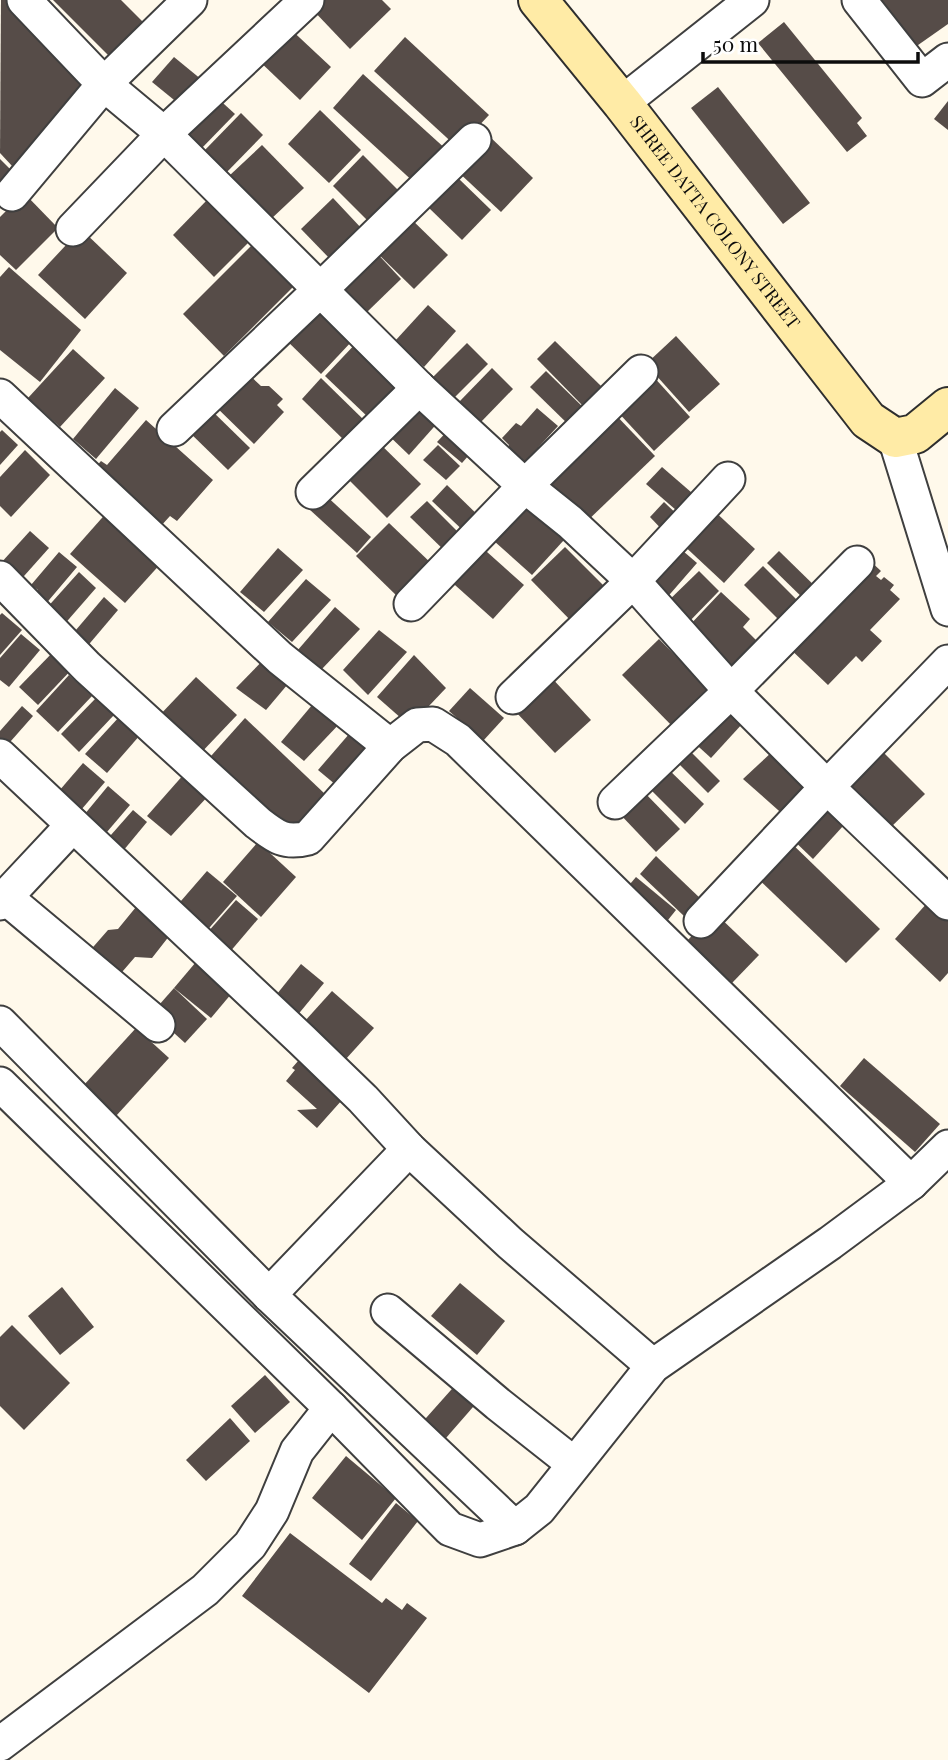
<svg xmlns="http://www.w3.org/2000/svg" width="948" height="1760" font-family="'Playfair Display',serif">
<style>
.building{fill:#564c48}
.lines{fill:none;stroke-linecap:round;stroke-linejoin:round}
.street-casing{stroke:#3f3f3f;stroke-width:37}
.secondary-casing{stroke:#2e2e2e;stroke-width:42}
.street{stroke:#fff;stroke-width:33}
.secondary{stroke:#ffeba6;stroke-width:38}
.labels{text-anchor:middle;stroke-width:7;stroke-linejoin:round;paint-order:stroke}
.street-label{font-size:18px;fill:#0c0c0c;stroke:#fff}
</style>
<rect width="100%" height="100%" fill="#fff9eb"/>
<!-- building -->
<g class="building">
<polygon points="1,0 12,0 96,86 13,167 0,153"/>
<polygon points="53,0 121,0 150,29 116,63"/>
<polygon points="317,0 382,0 391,9 350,49 310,7"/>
<polygon points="868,0 948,0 948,24 911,50"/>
<polygon points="784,22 862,118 857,123 867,136 847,152 758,43"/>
<polygon points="285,24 331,67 300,100 255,57"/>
<polygon points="405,37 489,115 458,148 374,71"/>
<polygon points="174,57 202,80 179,104 152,82"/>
<polygon points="363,74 448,151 417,185 333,108"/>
<polygon points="718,87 810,203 783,224 691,108"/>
<polygon points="213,94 235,114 200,150 178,130"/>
<polygon points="948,101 948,130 934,119"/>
<polygon points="320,110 361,150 329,183 288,144"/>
<polygon points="241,113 263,135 225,174 203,152"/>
<polygon points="488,135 533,178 501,212 455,169"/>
<polygon points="262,145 304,188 270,220 229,176"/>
<polygon points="363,155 399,191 369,222 333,186"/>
<polygon points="0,159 16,175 0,191"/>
<polygon points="458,178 491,210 462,240 429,208"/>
<polygon points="24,193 58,228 16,270 0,255 0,217"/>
<polygon points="333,198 363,230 331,260 301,229"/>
<polygon points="208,199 249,242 214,277 173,235"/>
<polygon points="405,213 448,255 414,289 371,247"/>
<polygon points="81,229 127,273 85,319 38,275"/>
<polygon points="254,243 295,285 224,356 183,314"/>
<polygon points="373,249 401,279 366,313 337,283"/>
<polygon points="9,267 81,330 40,382 0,350 0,277"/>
<polygon points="321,305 354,339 321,374 284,338"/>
<polygon points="428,305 456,331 424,367 395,341"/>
<polygon points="676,336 720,384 689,412 646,364"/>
<polygon points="359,340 404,383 370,419 325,376"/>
<polygon points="555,341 601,386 582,405 537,359"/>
<polygon points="467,343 488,364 453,399 432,378"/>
<polygon points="73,349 105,378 60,427 28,398"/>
<polygon points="492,368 513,389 480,423 459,402"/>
<polygon points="244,370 261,386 269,386 283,399 277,405 284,412 254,444 212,403"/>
<polygon points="546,371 589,413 573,429 530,387"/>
<polygon points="652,375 690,417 654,451 615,409"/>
<polygon points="321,378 367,423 347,443 302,399"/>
<polygon points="115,388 139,408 96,459 73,439"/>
<polygon points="416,396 441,419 409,455 384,431"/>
<polygon points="207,406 250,448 228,470 185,428"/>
<polygon points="537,408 558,426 523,464 507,450 509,445 502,438 516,423 521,426"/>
<polygon points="612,411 655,456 584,524 541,479"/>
<polygon points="146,420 213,480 177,521 170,516 160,527 94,469 101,461 107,465"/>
<polygon points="451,427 476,447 462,463 437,442"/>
<polygon points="2,430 18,445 0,465 0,432"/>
<polygon points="375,439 421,484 387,518 342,473"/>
<polygon points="438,445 460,466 446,480 423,460"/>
<polygon points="25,450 50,475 11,517 0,506 0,477"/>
<polygon points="662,467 699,499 684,517 646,484"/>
<polygon points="447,485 486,523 471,538 432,501"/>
<polygon points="323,493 371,537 357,553 309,509"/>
<polygon points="517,498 564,540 532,575 485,533"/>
<polygon points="427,501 467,541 451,557 410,517"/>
<polygon points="664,502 684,521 668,536 650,517"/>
<polygon points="710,507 755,549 724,583 679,541"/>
<polygon points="109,510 164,560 125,603 70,554"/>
<polygon points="389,523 433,565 400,599 356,556"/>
<polygon points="30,531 49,548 16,585 0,564"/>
<polygon points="477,543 524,585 493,619 446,577"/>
<polygon points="676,545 697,563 664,601 643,582"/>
<polygon points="565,547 611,593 577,627 531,580"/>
<polygon points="278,548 303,570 264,612 240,592"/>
<polygon points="779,551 823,594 811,606 767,563"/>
<polygon points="59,552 77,567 44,606 33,596 38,590 31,585"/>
<polygon points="867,558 881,571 876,576 881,580 884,577 894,585 890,590 900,599 870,630 882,641 862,662 856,656 828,685 785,644"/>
<polygon points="763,566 807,610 788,629 744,585"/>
<polygon points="699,571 719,591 684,627 663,606"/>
<polygon points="79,572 96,588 62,627 44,611"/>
<polygon points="306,579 331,600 292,642 268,622"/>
<polygon points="721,592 750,619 743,627 758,642 732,670 687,628"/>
<polygon points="104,597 118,610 85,649 70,637"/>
<polygon points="335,607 360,629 321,670 297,651"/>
<polygon points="2,613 22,630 0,655 0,615"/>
<polygon points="379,630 407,652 368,695 343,670"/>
<polygon points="21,634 40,650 9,687 0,680 0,658"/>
<polygon points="659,639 713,694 676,730 622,675"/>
<polygon points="56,649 74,667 38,705 19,687"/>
<polygon points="268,655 293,678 266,710 236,688"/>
<polygon points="414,655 446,688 410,726 377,697"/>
<polygon points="69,675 92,696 58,732 36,711"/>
<polygon points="549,675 591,720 555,753 513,709"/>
<polygon points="196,677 237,715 198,756 157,718"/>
<polygon points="470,688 504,718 483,741 449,711"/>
<polygon points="96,698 114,715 79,752 61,734"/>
<polygon points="318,698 343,720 304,761 281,742"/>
<polygon points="721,703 743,723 711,758 689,738"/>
<polygon points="22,706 33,716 3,750 0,747 0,731"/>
<polygon points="120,716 141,734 107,773 85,754"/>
<polygon points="245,718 325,794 290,831 211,756"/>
<polygon points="356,726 381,748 342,790 318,770"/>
<polygon points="685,746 720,781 708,793 673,758"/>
<polygon points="880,749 925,794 889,829 845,784"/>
<polygon points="773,751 810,791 787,818 743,779"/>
<polygon points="83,763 105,782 75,817 53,798"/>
<polygon points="663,764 704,804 685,824 645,784"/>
<polygon points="185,773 210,794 171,836 147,816"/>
<polygon points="108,786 130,805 101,839 79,821"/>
<polygon points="641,789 680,829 656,852 617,811"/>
<polygon points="818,801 844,825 813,859 788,835"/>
<polygon points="133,810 147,822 118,857 103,844"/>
<polygon points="787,839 880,929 846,963 753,874"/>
<polygon points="258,842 296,877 261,917 223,882"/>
<polygon points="656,856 702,900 685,917 640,874"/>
<polygon points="207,871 237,896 203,935 174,909"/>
<polygon points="636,877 676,910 664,925 625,890"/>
<polygon points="236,900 258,919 229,953 207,933"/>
<polygon points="928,902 948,920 948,973 940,982 895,939"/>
<polygon points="136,907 170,935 152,958 135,957 116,979 87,954 108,930 118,929"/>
<polygon points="714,912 759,955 732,983 687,941"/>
<polygon points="196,962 232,993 211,1018 174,988"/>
<polygon points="301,964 324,983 296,1017 273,999"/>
<polygon points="174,988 207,1019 185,1043 152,1013"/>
<polygon points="332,991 374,1028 345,1060 304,1022"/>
<polygon points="136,1028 169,1058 116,1116 83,1086"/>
<polygon points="305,1053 342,1100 317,1128 297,1110 317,1109 286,1081 295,1070 292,1068"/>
<polygon points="864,1058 940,1124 915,1152 840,1086"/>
<polygon points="460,1283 505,1321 477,1355 431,1316"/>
<polygon points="62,1287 94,1327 60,1355 28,1316"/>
<polygon points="12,1325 70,1383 24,1430 0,1406 0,1337"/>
<polygon points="265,1375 290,1402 255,1433 231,1406"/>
<polygon points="459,1381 480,1399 439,1446 418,1427"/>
<polygon points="230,1418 250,1441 206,1481 186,1460"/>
<polygon points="346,1456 396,1498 362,1540 312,1498"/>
<polygon points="396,1503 418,1521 371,1581 349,1564"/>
<polygon points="290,1533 382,1603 386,1598 402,1610 407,1603 427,1618 369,1693 242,1596"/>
</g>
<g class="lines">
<defs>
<g id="street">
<polyline points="24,0 104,84 164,134 419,388 525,486 570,522 633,581 731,691 827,787 948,903"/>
<polyline points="859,0 922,80 948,60"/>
<polyline points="622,103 752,0"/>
<polyline points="12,194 104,84 190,0"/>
<polyline points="73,229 164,134 307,0"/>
<polyline points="0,396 280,658 390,746"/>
<polyline points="174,429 320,290 474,140"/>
<polyline points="895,438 948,609"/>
<polyline points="313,492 419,388"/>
<path d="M0 578 87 667 258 823C276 837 285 844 308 838L390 746 417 725 433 724 458 740 911 1183"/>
<polyline points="411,604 525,486 641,372"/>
<polyline points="513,697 633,581 728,479"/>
<polyline points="0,756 302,1040 363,1099 409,1149 510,1243 653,1366"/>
<polyline points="615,802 731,691 857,563"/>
<polyline points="5,897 158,1025"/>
<polyline points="0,903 73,825"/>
<polyline points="701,921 827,787 948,662"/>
<polyline points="0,1023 269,1295 515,1528"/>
<polyline points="0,1084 331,1408 450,1529 480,1540 515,1528 539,1509 653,1366 830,1243 911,1183 948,1147"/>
<polyline points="269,1295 409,1149"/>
<polyline points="388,1311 498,1404 574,1464"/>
<polyline points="0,1744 205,1590 250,1545 272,1511 297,1451 331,1408"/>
</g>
<g id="secondary">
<path id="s1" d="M538 0 622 103 868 420 895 438 915 434 948 407"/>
</g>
</defs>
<!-- street casing -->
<use href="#street" class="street-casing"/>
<!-- secondary casing -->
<use href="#secondary" class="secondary-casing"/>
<!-- street -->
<use href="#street" class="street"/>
<!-- secondary -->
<use href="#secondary" class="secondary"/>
</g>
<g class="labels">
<!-- street labels -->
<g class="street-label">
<text dy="6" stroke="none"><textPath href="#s1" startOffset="284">SHREE DATTA COLONY STREET</textPath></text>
</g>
</g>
<!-- scale -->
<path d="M703 52v10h215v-10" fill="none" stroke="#0c0c0c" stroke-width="3.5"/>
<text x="713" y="52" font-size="21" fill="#0c0c0c" stroke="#ffffff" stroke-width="5" paint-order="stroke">50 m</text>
</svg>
